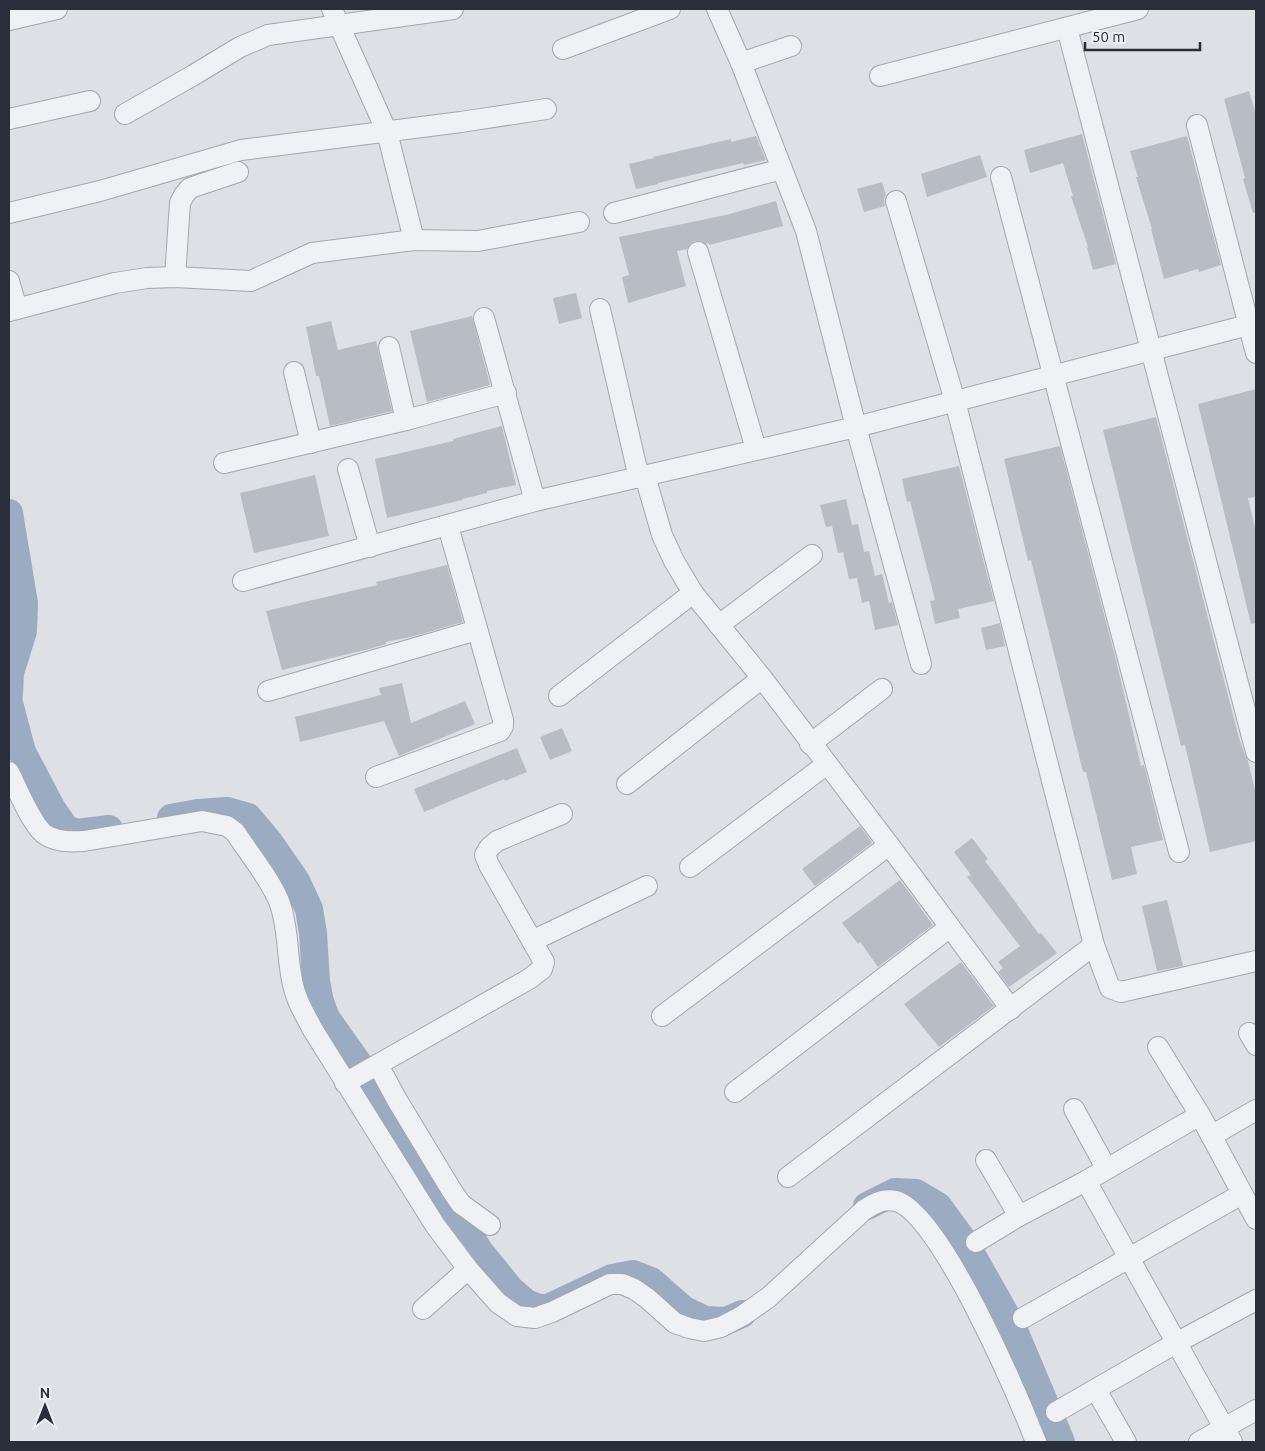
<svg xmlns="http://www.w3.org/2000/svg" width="1265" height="1451" font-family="Ubuntu,sans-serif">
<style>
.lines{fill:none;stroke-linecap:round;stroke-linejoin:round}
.river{stroke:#9bacc2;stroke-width:28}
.building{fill:#b8bcc5}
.minor-casing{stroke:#a3a7ae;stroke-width:22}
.minor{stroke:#eff1f4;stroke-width:20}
</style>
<rect width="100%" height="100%" fill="#dde0e5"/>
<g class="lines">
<!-- river -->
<g class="river">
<polyline points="9,513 24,603 23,631 10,673 9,694"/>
<polyline points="9,703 22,752 52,809 66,829 77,833 109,829"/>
<polyline points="171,818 198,813 227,811 248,817 269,842 296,881 309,909 313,933 316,981 320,1002 326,1018 370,1080 480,1252 510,1289 526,1303 539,1308 548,1308 612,1278 633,1274 651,1281 684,1310 705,1320 726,1321 742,1314"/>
<polyline points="867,1206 895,1192 916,1193 938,1206 965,1243 1012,1326 1061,1442"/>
</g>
</g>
<!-- building -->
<g class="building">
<polygon points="1249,91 1256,114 1256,212 1253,213 1243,179 1245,178 1224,99"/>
<polygon points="1082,134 1116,264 1093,270 1087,248 1088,247 1071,196 1073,196 1063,163 1030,173 1024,150"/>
<polygon points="756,136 766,160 744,165 743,163 658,183 658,184 636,189 629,164 654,158 653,157 731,139 731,142"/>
<polygon points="1187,136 1221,265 1199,272 1198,269 1164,279 1151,229 1152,229 1136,177 1138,177 1130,151"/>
<polygon points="980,155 987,177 927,197 921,174"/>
<polygon points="882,182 886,195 884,199 885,206 864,212 857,189"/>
<polygon points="776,201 783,226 709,245 709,243 706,244 701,241 694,241 690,244 687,249 677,251 686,286 628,303 622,277 629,275 619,237 726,215"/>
<polygon points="576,293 582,318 559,324 553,298"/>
<polygon points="472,316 490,385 427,402 410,331"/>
<polygon points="331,321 338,350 376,341 392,411 330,426 319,376 316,376 306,327"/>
<polygon points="1256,389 1256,497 1248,498 1256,532 1256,623 1251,624 1198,404"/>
<polygon points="1156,417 1239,738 1245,755 1248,761 1256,794 1256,841 1210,852 1185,745 1181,746 1103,430"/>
<polygon points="502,426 516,485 487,491 487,493 462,499 462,500 387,518 375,459 453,441 453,439"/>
<polygon points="1060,446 1116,660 1141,766 1144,765 1163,840 1131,847 1137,874 1112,880 1086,772 1083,772 1031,560 1028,561 1004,459"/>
<polygon points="959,466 994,601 958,609 960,618 935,624 930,601 935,600 910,501 907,502 902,479"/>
<polygon points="315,475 329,536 254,553 240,493"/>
<polygon points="846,499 852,525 858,524 864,552 869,551 875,576 882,574 889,603 892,602 898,625 875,630 869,601 862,603 857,578 849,579 843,552 838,553 832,526 826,527 820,505"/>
<polygon points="447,565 463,622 415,636 386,642 386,644 369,649 282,670 266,611 377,585 376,582"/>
<polygon points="1000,623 1005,646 986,650 981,628"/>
<polygon points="402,683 411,723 465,701 475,724 399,756 384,721 300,742 295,717 381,695 379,688"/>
<polygon points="562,728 572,751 550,760 540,737"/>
<polygon points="517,748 527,772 505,781 504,779 424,812 414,789"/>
<polygon points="860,826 872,843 815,886 802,869"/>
<polygon points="972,838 988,859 985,861 1039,934 1041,933 1057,953 1009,987 998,972 1003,968 998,962 1020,946 967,877 971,875 954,852"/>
<polygon points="900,880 933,925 878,967 860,942 858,944 842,923"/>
<polygon points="1167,900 1183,966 1157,971 1142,906"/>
<polygon points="961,962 994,1006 939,1047 904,1004"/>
</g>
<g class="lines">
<defs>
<g id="minor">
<polyline points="332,9 387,132 414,240"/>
<polyline points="717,9 741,63 806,231 856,427 921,664"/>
<polyline points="9,20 57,9"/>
<polyline points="1067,28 1256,752"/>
<polyline points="563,49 670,9"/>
<polyline points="741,63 791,46"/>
<polyline points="880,76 1138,9"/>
<polyline points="125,114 192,76 240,47 268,35 453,9"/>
<polyline points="9,119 90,101"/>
<polyline points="1197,125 1256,353"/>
<polyline points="1001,177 1179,852"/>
<polyline points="896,201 955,401 1094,945 1110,988 1121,992 1256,961"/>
<polyline points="9,213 100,191 241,150 461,122 546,109"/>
<polyline points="614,213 782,169"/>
<polyline points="698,252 756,449"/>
<polyline points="175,277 180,203 184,195 190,188 238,172"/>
<polyline points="9,281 17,309"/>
<polyline points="600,309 639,478"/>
<polyline points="9,311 115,283 147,278 175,277 251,281 312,253 414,240 478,241 579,222"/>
<polyline points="484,318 535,501"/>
<polyline points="389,347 406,420"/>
<polyline points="294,372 311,443"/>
<polyline points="224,463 406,420 506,393"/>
<polyline points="348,469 370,547"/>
<polyline points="645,476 662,535 674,561 693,593 762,678 889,845 1011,1009"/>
<polyline points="243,581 535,501 856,427 1256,323"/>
<polyline points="719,625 812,555"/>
<polyline points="268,691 477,630"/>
<polyline points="559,696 693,593"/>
<polyline points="810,744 882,689"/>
<path d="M9 772C17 788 30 821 43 833 54 842 70 842 84 841L202 821 227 826 235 832C248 852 273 883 280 904 290 933 286 964 295 992 299 1006 307 1018 313 1030L435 1225 468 1269 498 1303 517 1316 535 1318 552 1312 610 1284H622L634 1289 647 1298 675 1323 689 1328 704 1331 721 1327 742 1316 769 1297 864 1210C875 1203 884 1198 896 1201 941 1214 1018 1396 1036 1442"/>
<polyline points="376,777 500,731 503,726 503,720 448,526"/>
<polyline points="627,784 762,678"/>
<polyline points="690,867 827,764"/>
<polyline points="532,941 647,886"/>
<polyline points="662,1016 889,845"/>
<polyline points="1249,1033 1256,1045"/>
<polyline points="1158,1047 1200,1115 1256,1219"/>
<polyline points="378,1065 397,1100 452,1191 461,1204 490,1225"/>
<polyline points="345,1083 529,979 542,969 544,962 489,865 485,855 489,848 497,841 562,814"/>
<polyline points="735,1092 950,927"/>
<polyline points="1074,1109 1106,1168"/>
<polyline points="1211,1136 1256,1110"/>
<polyline points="986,1160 1019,1216"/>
<polyline points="788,1177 1094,945"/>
<polyline points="1086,1181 1232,1442"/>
<polyline points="976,1242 1019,1216 1086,1181 1200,1115"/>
<polyline points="423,1309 468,1269"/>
<polyline points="1023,1318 1242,1194"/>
<polyline points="1096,1390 1126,1442"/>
<polyline points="1056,1412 1176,1343 1256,1300"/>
<polyline points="1199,1442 1256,1410"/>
</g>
</defs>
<!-- minor casing -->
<use href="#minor" class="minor-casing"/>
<!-- minor -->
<use href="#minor" class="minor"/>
</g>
<!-- border -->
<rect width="1265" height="1451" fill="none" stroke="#282e3a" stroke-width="20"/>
<!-- north arrow -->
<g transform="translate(45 1406)" stroke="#eceff3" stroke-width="4" paint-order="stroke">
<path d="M0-4L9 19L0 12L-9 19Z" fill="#282e3a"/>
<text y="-8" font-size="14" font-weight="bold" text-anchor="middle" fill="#282e3a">N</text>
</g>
<!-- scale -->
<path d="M1085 42v8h115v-8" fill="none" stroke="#282e3a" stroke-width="2.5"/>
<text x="1092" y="42" font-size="15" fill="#282e3a" stroke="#eceff3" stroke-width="4" paint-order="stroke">50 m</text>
</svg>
